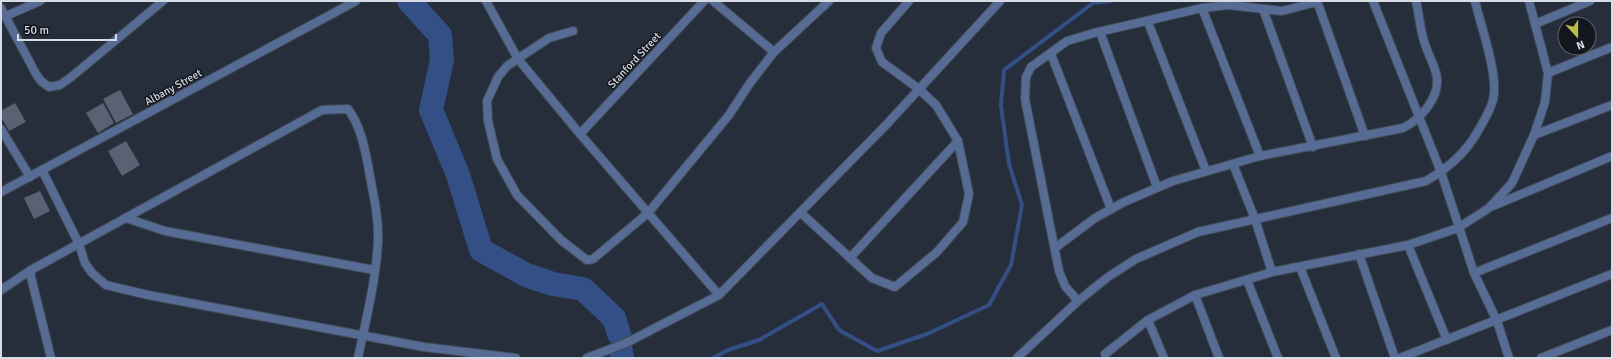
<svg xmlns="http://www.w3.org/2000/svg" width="1613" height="359" font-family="Signika,sans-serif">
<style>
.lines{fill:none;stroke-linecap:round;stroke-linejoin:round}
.stream{stroke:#344f85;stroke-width:4}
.river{stroke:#344f85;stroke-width:24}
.building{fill:#596272}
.street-casing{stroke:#424a57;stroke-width:10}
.street{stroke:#566c95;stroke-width:8}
.labels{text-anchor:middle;stroke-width:3;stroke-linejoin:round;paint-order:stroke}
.street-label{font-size:11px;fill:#d6dbe4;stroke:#13161c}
</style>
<rect width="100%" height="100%" fill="#262e3c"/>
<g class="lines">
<!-- stream -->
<polyline class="stream" points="713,358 728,350 759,340 822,304 839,330 877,351 927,334 989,305 1011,265 1022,205 1009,164 1001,106 1004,70 1093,3 1111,1"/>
<!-- river -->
<g class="river">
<polyline points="409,1 440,35 442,60 431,110 458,175 481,250 526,275 553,284 583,289 614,318 619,334"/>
<polyline points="621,351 622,358"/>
</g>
</g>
<!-- building -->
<g class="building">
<polygon points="120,90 133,114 116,123 103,99"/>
<polygon points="15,103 26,122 9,131 1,117 1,111"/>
<polygon points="103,103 114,123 98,133 86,113"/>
<polygon points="126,141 140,165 122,176 108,151"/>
<polygon points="40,191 50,211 34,219 24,198"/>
</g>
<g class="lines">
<defs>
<g id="street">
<polyline points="486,1 518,59 580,134 719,295"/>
<polyline points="713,1 774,52"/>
<polyline points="1317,1 1365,136"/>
<polyline points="1373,1 1441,172 1474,273 1497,321 1509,358"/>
<polyline points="1,8 36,74 41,81 49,87 60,85 70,78 163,1"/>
<polyline points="1202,8 1260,156"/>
<polyline points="1263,9 1313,147"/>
<polyline points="6,16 40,1"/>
<polyline points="1148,22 1206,171"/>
<polyline points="1535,24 1590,1"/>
<polyline points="573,31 549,38 507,66 498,77 487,101 488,121 497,159 517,195 561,240 587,260 593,259 648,213 729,115 750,83 774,52 829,1"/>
<polyline points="1100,32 1157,187"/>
<polyline points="1051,54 1111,209"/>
<polyline points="1548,73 1612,47"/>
<polyline points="1,129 30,177"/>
<polyline points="580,134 704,1"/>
<polyline points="1534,135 1612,105"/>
<polyline points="1233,164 1255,219 1272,272"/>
<polyline points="42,170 79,244 85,263 92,273 106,285 148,295 424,347 516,358"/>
<polyline points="1,192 356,1"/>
<polyline points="1493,206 1612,156"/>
<polyline points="801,213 872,278 895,287 937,252 963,222 969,194 958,141 936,105 919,89 882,62 876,48 881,33 909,1"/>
<polyline points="126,218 165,231 374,270"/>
<polyline points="1408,245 1447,340"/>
<path d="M1055 248 1095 218 1124 202 1173 181 1260 156 1403 128C1421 119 1442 96 1436 73 1433 62 1427 52 1424 41 1420 28 1419 14 1416 1"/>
<polyline points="1359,254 1395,358"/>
<polyline points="850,258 958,141"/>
<polyline points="1300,267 1336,358"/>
<polyline points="31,270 31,277 51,358"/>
<polyline points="1474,273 1612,218"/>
<polyline points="1247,280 1278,358"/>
<path d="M1 290 31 270 322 110 348 109C360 125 364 145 368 165 372 190 379 215 378 241 376 280 366 320 358 358"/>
<polyline points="1195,295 1219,358"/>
<polyline points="1078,301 1065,286 1059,271 1025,99 1026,77 1031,67 1067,41 1094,33 1202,8 1229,5 1282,11 1313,3 1316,1"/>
<polyline points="1148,320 1164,358"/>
<polyline points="1105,354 1148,320 1195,295 1272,272 1408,245 1458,228 1489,208 1512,183 1534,135 1545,102 1548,73 1529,1"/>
<polyline points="587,358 626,343 719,295 887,124 1000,1"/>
<path d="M1017 358 1078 301 1108 277 1136 259 1198 232 1426 181C1448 168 1465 154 1478 131 1484 121 1490 111 1493 100 1499 75 1481 27 1475 1"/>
<polyline points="1400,358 1612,274"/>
<polyline points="1541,358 1612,330"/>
</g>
</defs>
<!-- street casing -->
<use href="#street" class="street-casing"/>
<!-- street -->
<use href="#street" class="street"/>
</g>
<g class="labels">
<!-- street labels -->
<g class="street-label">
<text transform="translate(634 60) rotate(-47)" y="4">Stanford Street</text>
<text transform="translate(173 87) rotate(-29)" y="4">Albany Street</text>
</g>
</g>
<!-- border -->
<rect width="1613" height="359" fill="none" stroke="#d6dbe4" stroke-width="4"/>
<!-- north arrow -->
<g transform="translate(1577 36) rotate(159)"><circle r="19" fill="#13161c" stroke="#61656c"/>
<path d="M0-3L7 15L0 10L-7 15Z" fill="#b9c046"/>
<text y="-6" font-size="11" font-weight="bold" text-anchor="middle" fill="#d6dbe4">N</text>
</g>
<!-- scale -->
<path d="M18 34v6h98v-6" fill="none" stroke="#d6dbe4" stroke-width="2"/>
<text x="24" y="34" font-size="12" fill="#d6dbe4" stroke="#13161c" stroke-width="3" paint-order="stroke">50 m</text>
</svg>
